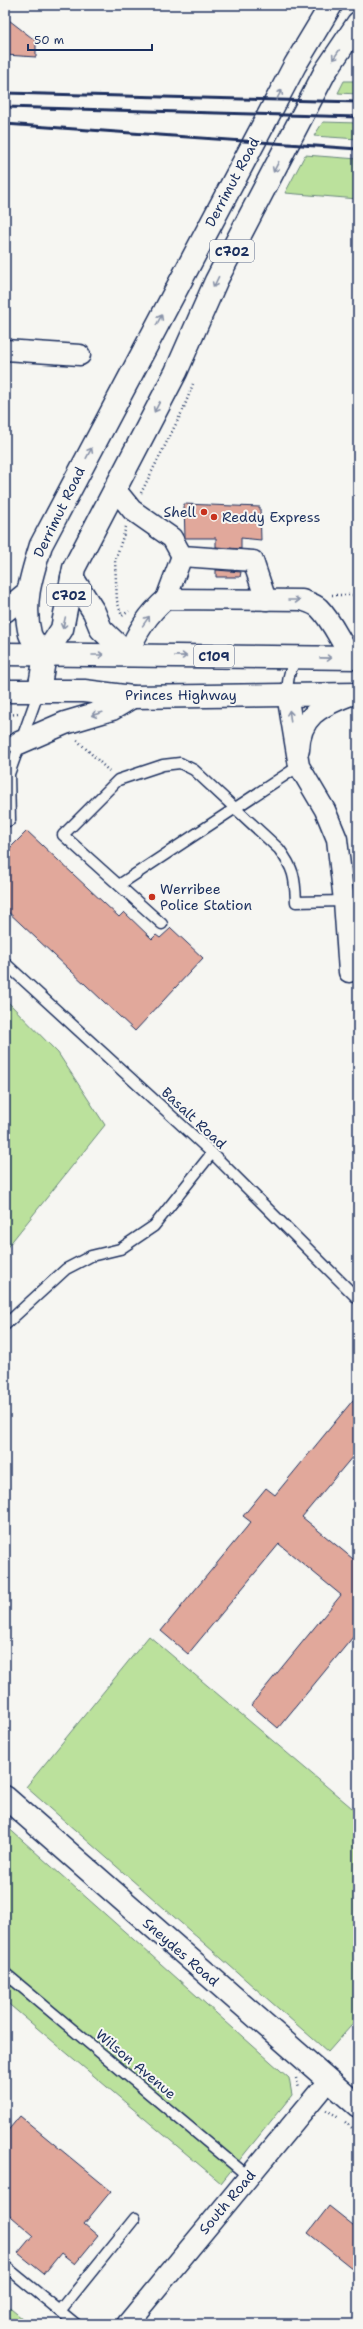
<svg xmlns="http://www.w3.org/2000/svg" width="363" height="2329" font-family="'Shantell Sans',sans-serif">
<style>
.green{fill:#bbe19c;stroke:#6b887d}
.building{fill:#e1a89b;stroke:#1b2f5e}
.lines{fill:none;stroke-linecap:round;stroke-linejoin:round}
.service-casing{stroke:#1b2f5e;stroke-width:13}
.minor-casing{stroke:#1b2f5e;stroke-width:23}
.secondary-casing{stroke:#1b2f5e;stroke-width:25}
.trunk-casing{stroke:#1b2f5e;stroke-width:25}
.path{stroke:#1b2f5e;stroke-width:2.5;stroke-dasharray:1 3;stroke-linecap:butt}
.service{stroke:#f6f6f2;stroke-width:10}
.minor{stroke:#f6f6f2;stroke-width:20}
.secondary{stroke:#f6f6f2;stroke-width:22}
.trunk{stroke:#f6f6f2;stroke-width:22}
.rail{stroke:#1b2f5e;stroke-width:3}
.oneway{stroke:#8892a8}
.poi-dot{fill:#c8321e;stroke:#f6f6f2;stroke-width:1.5}
.labels{text-anchor:middle;stroke-width:4;stroke-linejoin:round;paint-order:stroke}
.shield{fill:#f6f6f2;stroke:#5d6b8a;stroke-width:1}
.shield-label{font-size:13px;font-weight:bold;fill:#1b2f5e}
.street-label{font-size:14px;fill:#1b2f5e;stroke:#f6f6f2}
.poi-label{font-size:14px;fill:#1b2f5e;stroke:#f6f6f2;text-anchor:start}
</style>
<rect width="100%" height="100%" fill="#f6f6f2"/>
<filter id="ink" filterUnits="userSpaceOnUse"><feTurbulence type="fractalNoise" baseFrequency=".025" numOctaves="2"/><feDisplacementMap in="SourceGraphic" scale="8" xChannelSelector="R" yChannelSelector="G"/><feConvolveMatrix kernelMatrix="1 2 1 2 8 2 1 2 1" color-interpolation-filters="sRGB"/></filter>
<g filter="url(#ink)">
<!-- green -->
<g class="green">
<polygon points="344,81 358,81 358,94 338,93"/>
<polygon points="323,122 358,123 358,139 314,136"/>
<polygon points="305,155 358,159 358,199 285,193"/>
<polygon points="5,999 58,1053 105,1125 5,1250"/>
<polygon points="149,1636 358,1813 358,2018 328,2052 26,1787"/>
<polygon points="5,1825 289,2078 292,2095 221,2183 5,2001"/>
<polygon points="5,2304 29,2324 5,2324"/>
</g>
<!-- building -->
<g class="building">
<polygon points="5,17 36,41 36,57 5,55"/>
<polygon points="184,504 260,507 261,540 241,538 241,549 216,547 216,538 185,538"/>
<polygon points="216,570 241,572 240,577 216,577"/>
<polygon points="27,831 119,917 124,912 152,939 156,935 160,938 171,928 203,958 135,1031 5,909 5,853"/>
<polygon points="358,1394 358,1450 302,1517 358,1563 358,1631 278,1728 251,1705 341,1595 279,1544 188,1654 161,1631 251,1522 243,1516 266,1488 275,1495"/>
<polygon points="20,2116 111,2191 84,2224 98,2236 75,2264 61,2253 44,2274 18,2253 33,2235 5,2211 5,2134"/>
<polygon points="329,2206 358,2229 358,2273 308,2233"/>
</g>
<g class="lines">
<defs>
<g id="service">
<path d="M287 694C288 680 288 669 299 658"/>
<polyline points="5,822 10,820 9,774 39,691"/>
<polyline points="119,885 299,766"/>
<path d="M162 924 63 835 118 780 163 765 180 763 194 770 279 849C294 869 295 877 296 902L344 901"/>
<polyline points="5,963 212,1153 358,1299"/>
<polyline points="5,1325 66,1269 91,1256 120,1249 154,1226 212,1153"/>
<polyline points="5,1973 249,2177"/>
<polyline points="5,2266 76,2324"/>
<polyline points="60,2311 135,2218"/>
</g>
<g id="minor">
<polyline points="5,350 80,355"/>
<polyline points="115,489 132,510 172,538 182,556 253,561 266,600"/>
<polyline points="166,599 182,556"/>
<path d="M128 655C136 633 148 614 166 599L302 600C307 602 315 604 319 608 333 622 340 642 352 658"/>
<polyline points="287,694 299,766 325,810 337,839 344,901 349,972"/>
<path d="M299 750C300 716 320 707 348 696"/>
<polyline points="127,2324 328,2081"/>
</g>
<polyline id="secondary" points="5,1797 358,2106"/>
<g id="trunk">
<polyline points="72,577 94,612 101,629 128,655"/>
<polyline points="5,611 27,593"/>
<polyline points="5,654 358,658"/>
<path d="M45 655C40 649 32 641 30 634 22 603 32 574 41 545L295 65 331 5"/>
<polyline points="5,691 84,691 132,697 358,694"/>
<polyline points="39,691 45,655 62,629 74,568 176,372 216,281 325,72 358,23"/>
<polyline points="19,743 65,723 112,709 132,697"/>
</g>
</defs>
<!-- service casing -->
<use href="#service" class="service-casing"/>
<!-- minor casing -->
<use href="#minor" class="minor-casing"/>
<!-- secondary casing -->
<use href="#secondary" class="secondary-casing"/>
<!-- trunk casing -->
<use href="#trunk" class="trunk-casing"/>
<!-- path -->
<g class="path">
<polyline points="141,493 183,410 193,384"/>
<polyline points="126,527 115,561 117,601 122,616 129,611"/>
<polyline points="332,595 358,595"/>
<polyline points="5,715 18,714"/>
<polyline points="77,740 109,771"/>
<polyline points="296,2078 299,2088"/>
<polyline points="326,2110 339,2117"/>
<polyline points="345,2122 358,2133"/>
</g>
<!-- service -->
<use href="#service" class="service"/>
<!-- minor -->
<use href="#minor" class="minor"/>
<!-- secondary -->
<use href="#secondary" class="secondary"/>
<!-- trunk -->
<use href="#trunk" class="trunk"/>
<!-- rail -->
<g class="rail">
<polyline points="5,93 358,102"/>
<polyline points="5,107 358,117"/>
<polyline points="5,124 358,149"/>
</g>
</g>
<!-- one-way arrows -->
<defs><path id="oneway-shaft" d="M-6 0H5M1.5-3L5.5 0L1.5 3" fill="none" stroke-width="1.6" stroke-linecap="round" stroke-linejoin="round"/></defs>
<g class="oneway">
<use href="#oneway-shaft" transform="translate(336 55) rotate(124)"/>
<use href="#oneway-shaft" transform="translate(279 95) rotate(-62)"/>
<use href="#oneway-shaft" transform="translate(276 167) rotate(117)"/>
<use href="#oneway-shaft" transform="translate(216 282) rotate(116)"/>
<use href="#oneway-shaft" transform="translate(159 320) rotate(-62)"/>
<use href="#oneway-shaft" transform="translate(157 407) rotate(118)"/>
<use href="#oneway-shaft" transform="translate(89 453) rotate(-62)"/>
<use href="#oneway-shaft" transform="translate(294 600)"/>
<use href="#oneway-shaft" transform="translate(146 621) rotate(-55)"/>
<use href="#oneway-shaft" transform="translate(64 623) rotate(103)"/>
<use href="#oneway-shaft" transform="translate(98 655)"/>
<use href="#oneway-shaft" transform="translate(181 656) rotate(1)"/>
<use href="#oneway-shaft" transform="translate(326 658) rotate(1)"/>
<use href="#oneway-shaft" transform="translate(97 714) rotate(164)"/>
<use href="#oneway-shaft" transform="translate(290 716) rotate(-97)"/>
</g>
</g>
<!-- markers -->
<g class="poi-dot">
<circle cx="204" cy="512" r="4"/>
<circle cx="214" cy="517" r="4"/>
<circle cx="152" cy="897" r="4"/>
</g>
<g class="labels">
<!-- shield labels -->
<g class="shield">
<rect x="210" y="240" width="44" height="22" rx="3"/>
<rect x="47" y="584" width="44" height="22" rx="3"/>
<rect x="194" y="645" width="40" height="22" rx="3"/>
</g>
<g class="shield-label">
<text x="232" y="256">C702</text>
<text x="69" y="600">C702</text>
<text x="214" y="661">C109</text>
</g>
<!-- street labels -->
<g class="street-label">
<text transform="translate(232 182) rotate(-62)" y="5">Derrimut Road</text>
<text transform="translate(59 512) rotate(-64)" y="5">Derrimut Road</text>
<text x="181" y="700">Princes Highway</text>
<text transform="translate(194 1118) rotate(43)" y="5">Basalt Road</text>
<text transform="translate(181 1952) rotate(41)" y="5">Sneydes Road</text>
<text transform="translate(136 2064) rotate(40)" y="5">Wilson Avenue</text>
<text transform="translate(227 2202) rotate(-50)" y="5">South Road</text>
</g>
<!-- poi labels -->
<g class="poi-label">
<text x="196" y="517" text-anchor="end">Shell</text>
<text x="222" y="522">Reddy Express</text>
<text x="160" y="894">Werribee<tspan x="160" dy="16">Police Station</tspan></text>
</g>
</g>
<!-- margin -->
<rect width="363" height="2329" fill="none" stroke="#f6f6f2" stroke-width="20"/>
<rect x="10" y="10" width="343" height="2309" fill="none" stroke="#1b2f5e" stroke-width="1.5" filter="url(#ink)"/>
<!-- scale -->
<path d="M28 44v6h124v-6" fill="none" stroke="#1b2f5e" stroke-width="2"/>
<text x="34" y="44" font-size="12" fill="#1b2f5e" stroke="#f6f6f2" stroke-width="3" paint-order="stroke">50 m</text>
</svg>
